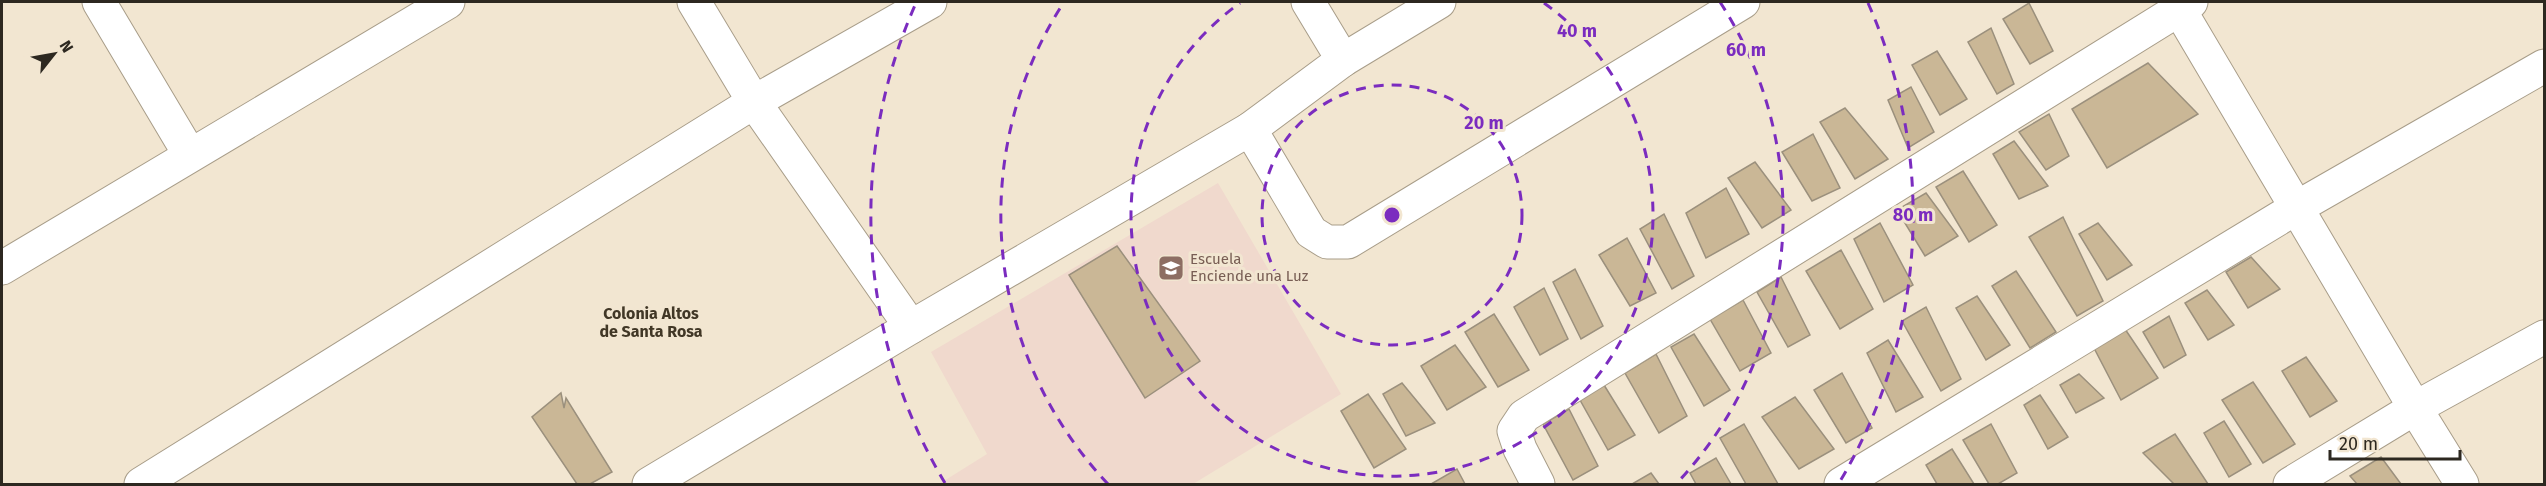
<svg xmlns="http://www.w3.org/2000/svg" width="2546" height="486" font-family="'Fira Sans',sans-serif">
<style>
.education{fill:#f0d9cd}
.building{fill:#cab796;stroke:#9b907d;stroke-width:1.5}
.lines{fill:none;stroke-linecap:round;stroke-linejoin:round}
.minor-casing{stroke:#a89d89;stroke-width:35}
.minor{stroke:#fff;stroke-width:33}
.ring{fill:none;stroke:#7b2cbf;stroke-width:3;stroke-dasharray:10 8}
.labels{text-anchor:middle;stroke-width:6;stroke-linejoin:round;paint-order:stroke}
.education-label{font-size:15px;fill:#785e54;stroke:#f2e6d1;text-anchor:start}
.neighbourhood-label{font-size:16px;font-weight:bold;fill:#413726;stroke:#f2e6d1}
.centre{fill:#7b2cbf;stroke:#f2e6d1;stroke-width:3}
.ring-label{font-size:18px;text-anchor:middle;font-weight:bold;fill:#7b2cbf;stroke:#f2e6d1;stroke-width:6;stroke-linejoin:round;paint-order:stroke}
</style>
<rect width="100%" height="100%" fill="#f2e6d1"/>
<!-- education -->
<polygon class="education" points="1218,183 1341,394 1193,484 939,484 987,454 931,352"/>
<!-- building -->
<g class="building">
<polygon points="2029,3 2053,51 2030,64 2003,19"/>
<polygon points="1991,28 2014,84 1997,94 1968,42"/>
<polygon points="1937,51 1967,99 1940,115 1912,65"/>
<polygon points="2148,63 2198,114 2107,168 2072,109"/>
<polygon points="1911,87 1934,132 1908,148 1888,100"/>
<polygon points="1845,108 1888,159 1855,179 1820,122"/>
<polygon points="2049,114 2069,156 2046,170 2019,132"/>
<polygon points="1813,134 1840,188 1812,201 1782,152"/>
<polygon points="2014,141 2048,186 2019,199 1993,154"/>
<polygon points="1755,162 1791,210 1762,228 1728,178"/>
<polygon points="1963,171 1997,225 1969,242 1936,187"/>
<polygon points="1726,188 1749,234 1706,258 1686,213"/>
<polygon points="1926,193 1958,236 1925,256 1897,210"/>
<polygon points="1664,214 1694,276 1672,289 1640,229"/>
<polygon points="2063,217 2103,301 2077,316 2029,237"/>
<polygon points="1880,223 1913,285 1884,302 1854,239"/>
<polygon points="2098,223 2132,265 2107,280 2079,234"/>
<polygon points="1627,238 1656,293 1630,306 1599,255"/>
<polygon points="1117,246 1200,361 1145,398 1069,275"/>
<polygon points="1841,250 1873,309 1840,329 1806,271"/>
<polygon points="2251,257 2280,289 2248,308 2226,272"/>
<polygon points="1575,269 1603,326 1581,339 1553,282"/>
<polygon points="2016,271 2056,332 2030,348 1992,286"/>
<polygon points="1781,277 1810,335 1788,347 1757,292"/>
<polygon points="1544,288 1568,339 1540,355 1514,307"/>
<polygon points="2207,290 2234,325 2208,340 2185,303"/>
<polygon points="1977,296 2010,345 1986,360 1956,308"/>
<polygon points="1743,300 1771,353 1740,371 1710,319"/>
<polygon points="1926,307 1961,379 1941,391 1902,321"/>
<polygon points="1494,314 1529,370 1498,387 1465,332"/>
<polygon points="2169,316 2186,355 2164,368 2143,332"/>
<polygon points="2125,329 2158,378 2121,400 2094,348"/>
<polygon points="1694,334 1730,390 1704,406 1671,347"/>
<polygon points="1888,340 1923,397 1896,412 1867,353"/>
<polygon points="1455,345 1486,387 1447,410 1421,366"/>
<polygon points="1656,354 1687,416 1659,433 1625,373"/>
<polygon points="2306,357 2337,401 2310,417 2282,371"/>
<polygon points="1842,373 1872,428 1846,443 1814,390"/>
<polygon points="2079,374 2104,398 2076,413 2060,385"/>
<polygon points="2253,382 2295,444 2263,463 2222,400"/>
<polygon points="1402,383 1435,423 1406,436 1383,394"/>
<polygon points="1604,385 1635,435 1608,450 1580,400"/>
<polygon points="561,393 564,408 566,398 612,472 590,484 577,484 532,417"/>
<polygon points="1368,394 1406,449 1374,468 1341,411"/>
<polygon points="2040,395 2068,437 2048,449 2024,405"/>
<polygon points="1795,397 1834,449 1799,469 1762,417"/>
<polygon points="1569,409 1598,466 1573,480 1543,424"/>
<polygon points="2224,421 2251,464 2229,477 2204,433"/>
<polygon points="1744,424 1778,484 1746,484 1720,438"/>
<polygon points="1991,424 2017,473 1998,484 1989,484 1963,440"/>
<polygon points="2175,434 2208,484 2174,484 2143,453"/>
<polygon points="1952,449 1974,484 1937,484 1926,465"/>
<polygon points="2381,457 2401,484 2357,484 2350,476"/>
<polygon points="1716,458 1731,484 1696,484 1690,473"/>
<polygon points="1457,469 1465,484 1431,484"/>
<polygon points="1651,473 1659,484 1632,484"/>
</g>
<g class="lines">
<defs>
<g id="minor">
<polyline points="99,2 190,155"/>
<polyline points="694,2 754,102 930,2"/>
<polyline points="1308,2 1343,60"/>
<polyline points="2179,9 2415,408 2462,484"/>
<polyline points="1250,129 1311,232 1327,242 1348,242 1743,2"/>
<polyline points="2,268 448,2"/>
<polyline points="141,484 754,102 911,327"/>
<polyline points="649,484 911,327 1250,129 1343,60 1439,2"/>
<polyline points="1538,484 1520,449 1514,431 1524,416 2191,2"/>
<polyline points="1841,484 2296,208 2544,66"/>
<polyline points="2290,484 2415,408 2544,337"/>
</g>
</defs>
<!-- minor casing -->
<use href="#minor" class="minor-casing"/>
<!-- minor -->
<use href="#minor" class="minor"/>
</g>
<!-- distance rings -->
<g class="ring">
<circle cx="1392" cy="215" r="130"/>
<path d="M1544 3A261 261 0 1 1 1240 3"/>
<path d="M1108 484A391 391 0 0 1 1064 2M1720 2A391 391 0 0 1 1676 484"/>
<path d="M945 483A521 521 0 0 1 916 3M1868 3A521 521 0 0 1 1839 483"/>
</g>
<!-- icons -->
<defs>
<symbol id="school-square" viewBox="-11 -11 22 22"><rect x="-9" y="-9" width="18" height="18" rx="4" fill="#8d6e63" stroke="#f2e6d1"/><path d="M0-5L7-2L0 1L-7-2ZM-4 1L0 2.5L4 1V4Q0 6-4 4Z" fill="#fff"/></symbol>
</defs>
<g fill-rule="evenodd">
<use href="#school-square" x="1156" y="253" width="30" height="30"/>
</g>
<g class="labels">
<!-- education labels -->
<g class="education-label">
<text x="1190" y="264">Escuela<tspan x="1190" dy="17">Enciende una Luz</tspan></text>
</g>
<!-- neighbourhood labels -->
<g class="neighbourhood-label">
<text x="651" y="319">Colonia Altos<tspan x="651" dy="18">de Santa Rosa</tspan></text>
</g>
</g>
<circle cx="1392" cy="215" r="9" class="centre"/>
<g class="ring-label">
<text x="1577" y="37">40 m</text>
<text x="1746" y="56">60 m</text>
<text x="1484" y="129">20 m</text>
<text x="1913" y="221">80 m</text>
</g>
<!-- border -->
<rect width="2546" height="486" fill="none" stroke="#2d2820" stroke-width="6"/>
<!-- north arrow -->
<g transform="translate(54 54) rotate(59)" stroke="#f2e6d1" stroke-width="4.5" paint-order="stroke">
<path d="M0-4.5L10 22L0 15L-10 22Z" fill="#2d2820"/>
<text y="-9" font-size="16" font-weight="bold" text-anchor="middle" fill="#2d2820">N</text>
</g>
<!-- scale -->
<path d="M2330 450v9h130v-9" fill="none" stroke="#2d2820" stroke-width="3"/>
<text x="2339" y="450" font-size="18" fill="#2d2820" stroke="#f2e6d1" stroke-width="4.5" paint-order="stroke">20 m</text>
</svg>
